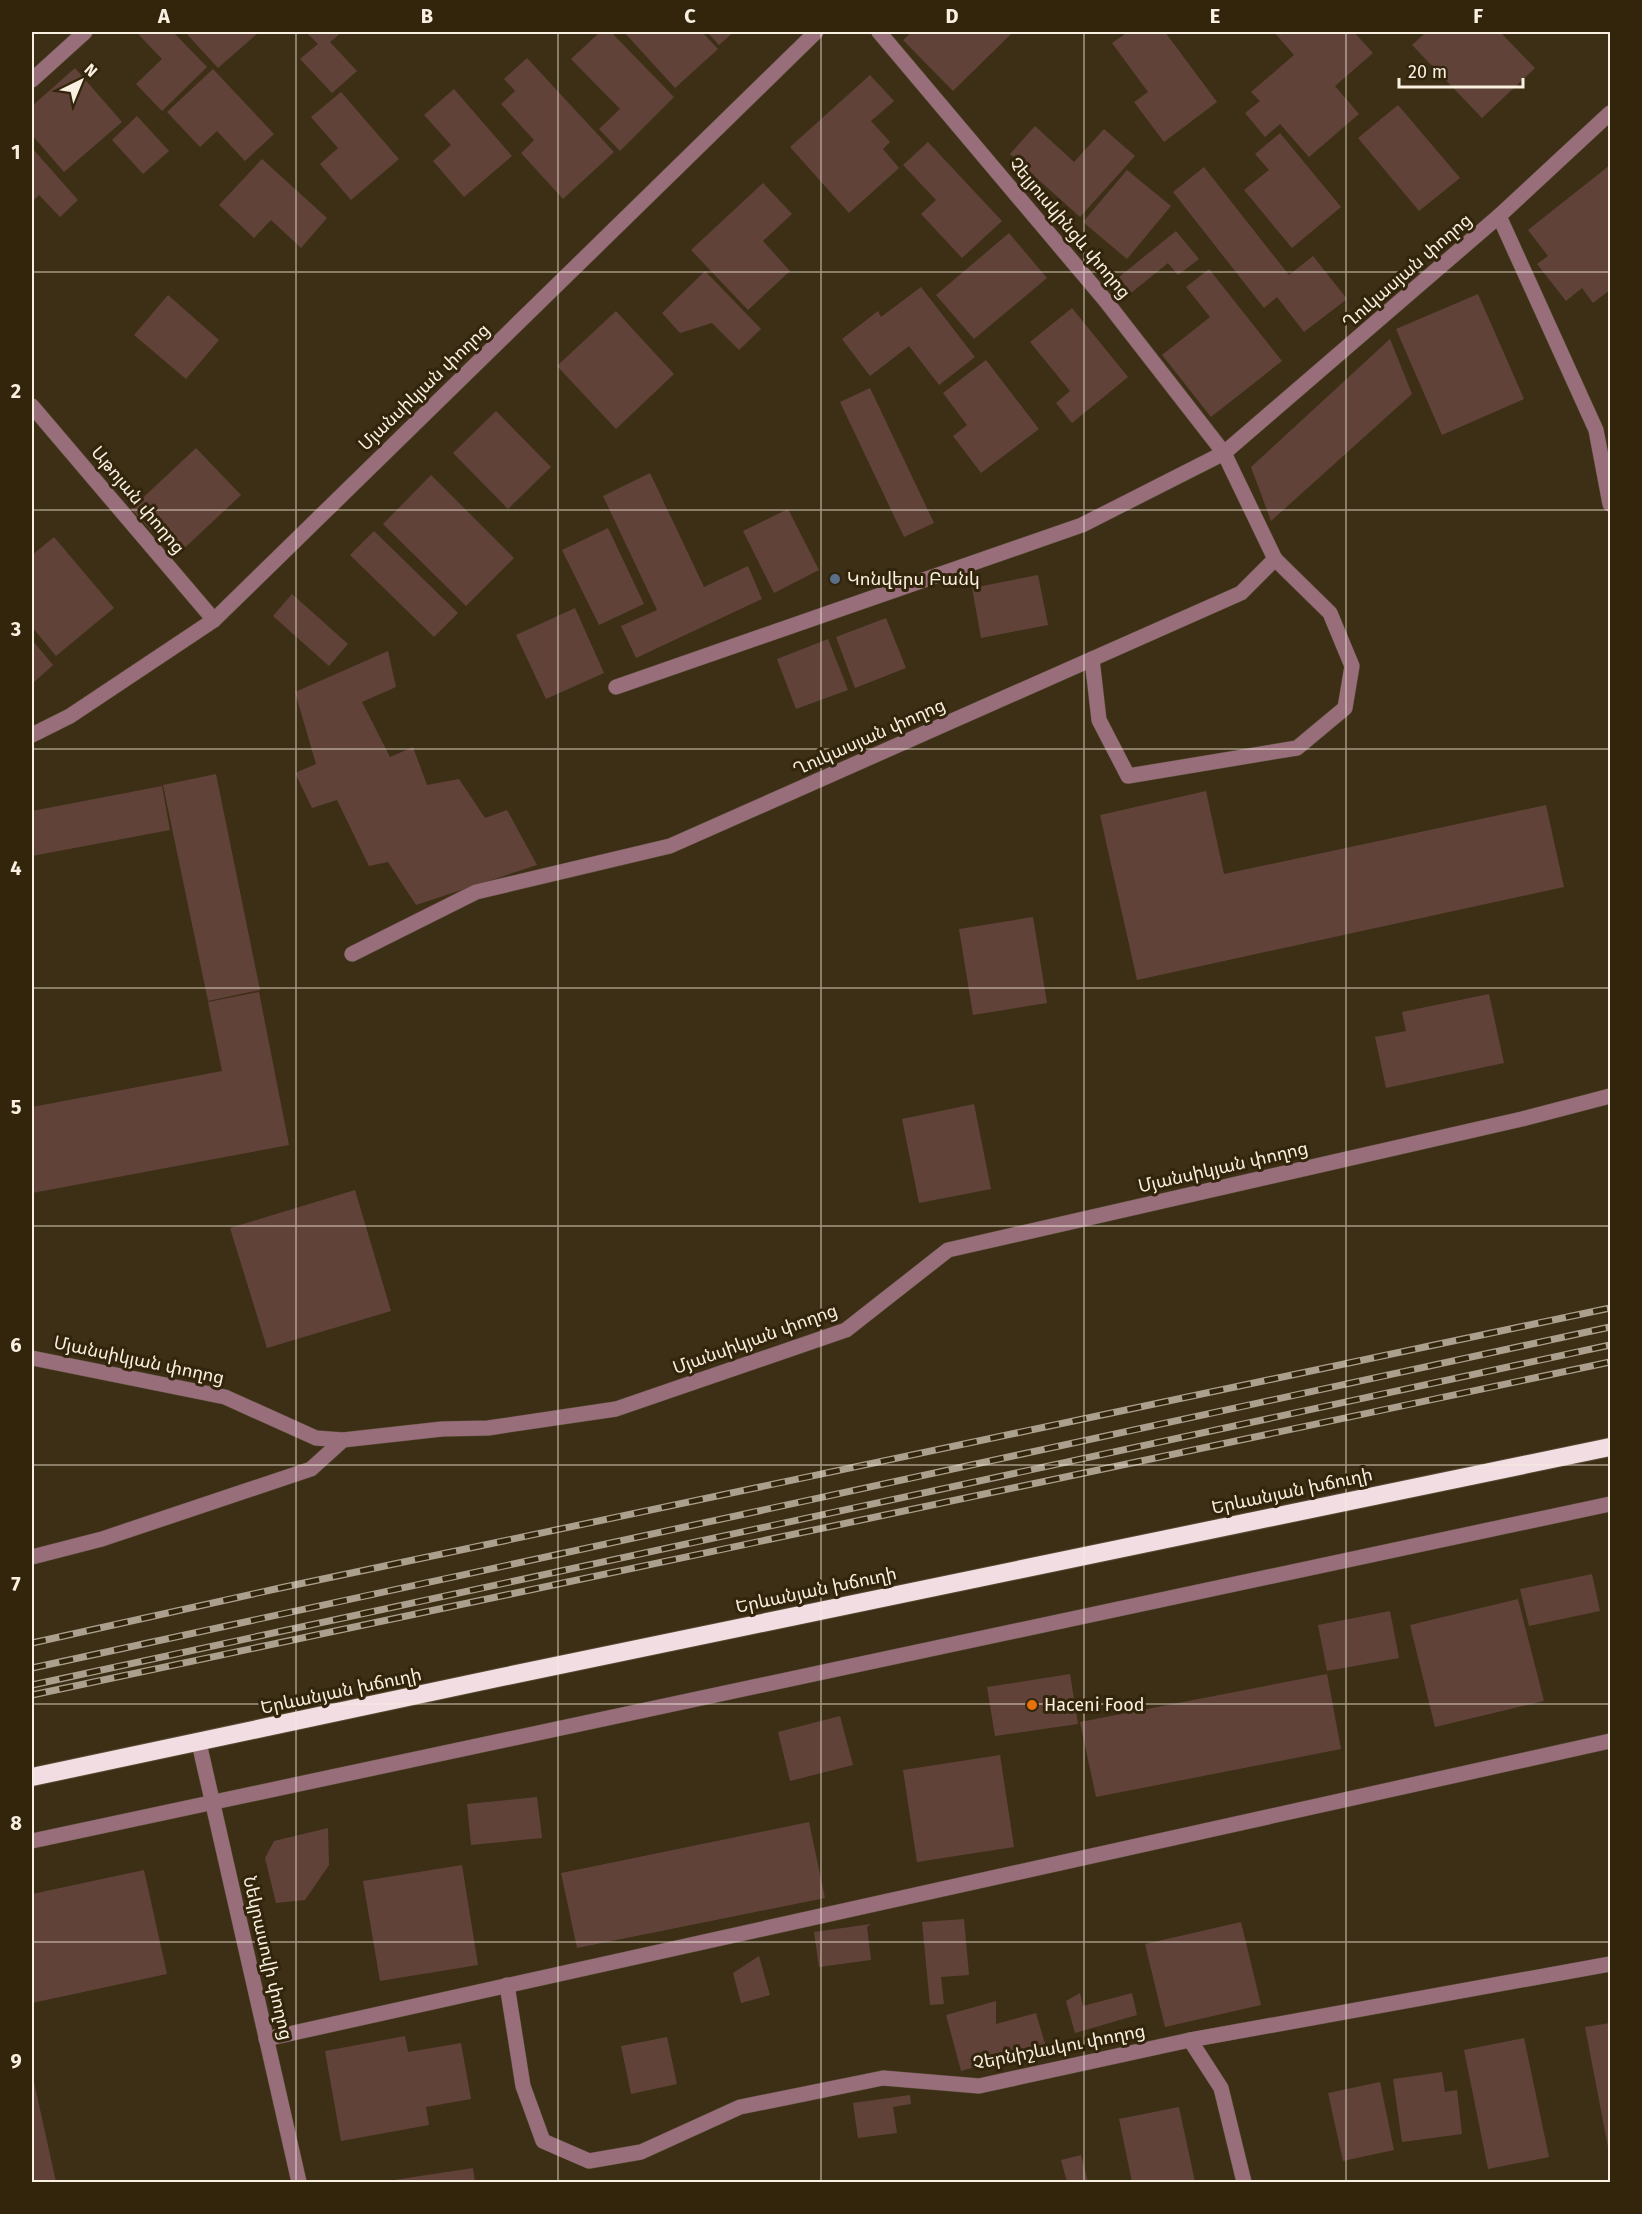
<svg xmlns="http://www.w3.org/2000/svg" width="1642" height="2214" font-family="'Fira Sans','Noto Sans Armenian',sans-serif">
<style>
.building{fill:#604239}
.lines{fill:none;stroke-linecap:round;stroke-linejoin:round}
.minor-casing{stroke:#564a32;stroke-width:16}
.highway-casing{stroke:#564a32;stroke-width:20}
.minor{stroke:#976e7a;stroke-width:15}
.highway{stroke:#f2dde2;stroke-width:18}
.rail-casing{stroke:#aba08d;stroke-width:7}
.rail{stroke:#32250b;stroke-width:4.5;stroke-dasharray:14;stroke-linecap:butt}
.grid{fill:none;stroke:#f9f0e1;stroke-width:1.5;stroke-opacity:0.55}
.service-dot{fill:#5c6f8a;stroke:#32250b;stroke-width:2}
.food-dot{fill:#e8710a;stroke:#32250b;stroke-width:2}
.labels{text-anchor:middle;stroke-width:6;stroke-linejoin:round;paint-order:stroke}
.street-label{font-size:18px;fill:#f9f0e1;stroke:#32250b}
.poi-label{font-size:18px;fill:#f9f0e1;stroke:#32250b;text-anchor:start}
.neatline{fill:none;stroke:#f9f0e1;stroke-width:2}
.grid-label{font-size:20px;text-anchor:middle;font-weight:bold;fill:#f9f0e1}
</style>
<rect width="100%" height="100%" fill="#3c2f16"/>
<!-- building -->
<g class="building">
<polygon points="142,32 173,32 207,67 162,111 136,84 162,59 139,35"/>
<polygon points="185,32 259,32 218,68"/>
<polygon points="306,32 342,32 330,42 357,71 332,93 300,59 318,44"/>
<polygon points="600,32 611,32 674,97 620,151 599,129 620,109 571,59"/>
<polygon points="624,32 702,32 718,49 675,88"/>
<polygon points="707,32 734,32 719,45"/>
<polygon points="912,32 1013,32 953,91 903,40"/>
<polygon points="1128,32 1165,32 1217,102 1164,142 1134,102 1148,92 1112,43"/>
<polygon points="1274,32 1354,32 1373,53 1335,86 1359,114 1309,157 1280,124 1265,137 1245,113 1260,101 1251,92 1294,55"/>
<polygon points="1426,32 1500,32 1535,68 1482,118 1412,45"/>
<polygon points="527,58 614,152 563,199 521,153 534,140 501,104 515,91 504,79"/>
<polygon points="75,68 122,122 64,172 32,135 32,106"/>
<polygon points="213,69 274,134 245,161 217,131 200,147 167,112"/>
<polygon points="870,75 894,101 871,121 890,142 883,149 899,168 849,213 790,147"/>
<polygon points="454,89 512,156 464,197 433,161 451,145 424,115"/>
<polygon points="341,92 399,159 351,200 320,164 338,148 311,117"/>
<polygon points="1398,105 1460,178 1419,211 1358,138"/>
<polygon points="137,116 169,151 143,174 112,140"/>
<polygon points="1035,126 1074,162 1104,129 1135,156 1080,217 1010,154"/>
<polygon points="1280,133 1341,207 1292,248 1244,190 1269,170 1255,154"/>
<polygon points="928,142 1002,221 962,258 921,214 936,200 903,165"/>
<polygon points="32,148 78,200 60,217 39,195 32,202"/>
<polygon points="262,159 327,218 301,248 271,220 254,238 219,205"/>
<polygon points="1610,165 1610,290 1593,303 1582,288 1566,301 1537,264 1548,256 1528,230"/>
<polygon points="1204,167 1289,275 1313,256 1347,299 1304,332 1277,297 1264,308 1173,192"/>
<polygon points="1127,170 1171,206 1127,259 1083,222"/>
<polygon points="763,183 792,214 763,241 790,271 748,310 691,250"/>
<polygon points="1176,231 1199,259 1178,275 1168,263 1131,293 1119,277"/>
<polygon points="1009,233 1047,278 974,339 936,295"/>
<polygon points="1209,269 1282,361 1211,417 1162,355 1210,317 1186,287"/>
<polygon points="705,271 761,329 739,350 712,323 680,333 662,313"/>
<polygon points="921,287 975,357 939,385 909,346 870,376 842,339 878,311 881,317"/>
<polygon points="1478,294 1524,399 1442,435 1396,329"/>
<polygon points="168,295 219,340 186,379 134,335"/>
<polygon points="1072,308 1128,377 1072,423 1056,403 1070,391 1030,342"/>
<polygon points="616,311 674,374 616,429 557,366"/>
<polygon points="1390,339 1412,394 1271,521 1251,467"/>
<polygon points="986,360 1039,429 981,473 953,436 967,425 943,393"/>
<polygon points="870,388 934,523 904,537 840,402"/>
<polygon points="496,411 551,467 508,509 453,453"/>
<polygon points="196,448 241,495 176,556 131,509"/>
<polygon points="650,473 704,587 748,566 762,599 636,658 621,626 657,610 603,496"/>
<polygon points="431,475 514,558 466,606 383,524"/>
<polygon points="788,509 819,570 774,593 743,531"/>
<polygon points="608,528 644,604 599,625 562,550"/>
<polygon points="374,531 458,613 434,637 350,555"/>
<polygon points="54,537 114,608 56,656 32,627 32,555"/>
<polygon points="1038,575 1048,625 981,638 972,588"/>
<polygon points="292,594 348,644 329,666 273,616"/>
<polygon points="575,608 604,673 546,699 516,635"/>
<polygon points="886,618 906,668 855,688 836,637"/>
<polygon points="828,639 848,690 796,709 777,659"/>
<polygon points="32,640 53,665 32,684"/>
<polygon points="388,651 396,687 362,702 390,757 413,747 427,785 459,779 485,818 507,810 537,865 416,905 388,862 369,866 337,800 312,808 295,773 316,764 295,692"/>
<polygon points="216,774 260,990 208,1001 163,785"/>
<polygon points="162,786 170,830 32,856 32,811"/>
<polygon points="1206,791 1224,874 1546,805 1564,887 1137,980 1100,815"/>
<polygon points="1033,917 1047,1003 973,1015 959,929"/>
<polygon points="259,992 289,1145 32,1193 32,1107 222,1071 208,1002"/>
<polygon points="1489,994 1504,1063 1386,1088 1375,1037 1406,1031 1402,1012"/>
<polygon points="974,1104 991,1189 919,1203 902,1119"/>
<polygon points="355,1190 391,1311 267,1348 230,1228"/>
<polygon points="1592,1574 1600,1611 1529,1626 1520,1589"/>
<polygon points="1518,1599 1544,1701 1435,1727 1410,1625"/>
<polygon points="1390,1611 1399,1658 1327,1671 1318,1625"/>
<polygon points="1070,1674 1078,1724 995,1736 987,1687"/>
<polygon points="1327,1674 1341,1749 1096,1797 1080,1722"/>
<polygon points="840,1716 853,1765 790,1781 778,1732"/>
<polygon points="1000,1755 1014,1847 917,1862 903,1770"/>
<polygon points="537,1797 542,1838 471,1845 467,1804"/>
<polygon points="809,1822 825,1898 577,1948 561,1873"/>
<polygon points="328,1828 329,1865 305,1900 276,1903 265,1858 274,1841"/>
<polygon points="462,1865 478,1965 380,1981 363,1881"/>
<polygon points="144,1870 167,1974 32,2003 32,1894"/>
<polygon points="964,1919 969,1975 941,1977 944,2004 930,2005 922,1922"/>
<polygon points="1241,1922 1261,2005 1165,2027 1145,1944"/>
<polygon points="871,1924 867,1927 871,1960 819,1967 814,1932"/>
<polygon points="759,1956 770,1995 741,2003 733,1973"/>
<polygon points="1080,1993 1083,2006 1132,1993 1137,2015 1075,2033 1066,2001"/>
<polygon points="996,2001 996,2024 1036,2013 1046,2047 961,2071 946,2015"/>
<polygon points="1610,2023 1610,2147 1608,2147 1585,2027"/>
<polygon points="405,2036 408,2052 461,2043 471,2099 426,2107 429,2125 341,2141 325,2051"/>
<polygon points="667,2037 677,2084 631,2094 621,2046"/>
<polygon points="1524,2038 1549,2157 1488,2169 1464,2050"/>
<polygon points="1442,2072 1445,2092 1457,2090 1462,2134 1402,2142 1393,2079"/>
<polygon points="32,2073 56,2182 32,2182"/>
<polygon points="1380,2082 1394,2150 1343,2161 1328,2093"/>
<polygon points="910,2095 911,2104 893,2107 897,2133 858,2138 853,2103"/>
<polygon points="1179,2107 1195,2182 1132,2182 1119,2119"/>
<polygon points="1081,2155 1088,2182 1067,2182 1061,2160"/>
<polygon points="473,2168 475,2182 394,2182 394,2180"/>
</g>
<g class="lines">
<defs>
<g id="minor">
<polyline points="32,80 85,32"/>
<polyline points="1499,216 1596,430 1610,504"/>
<polyline points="32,406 214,620"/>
<polyline points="1092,659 1099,720 1128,776 1297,748 1345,708 1352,666 1330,613 1275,559"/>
<polyline points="616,687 1082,525 1224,453 1499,216 1610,113"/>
<polyline points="32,735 70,716 214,620 816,32"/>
<polyline points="352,954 476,892 670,846 1241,593 1275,559 1224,453 1105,300 879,32"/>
<polyline points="32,1358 225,1397 316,1438 343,1440 442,1429 488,1428 616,1409 846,1330 948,1250 1522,1119 1610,1096"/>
<polyline points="32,1557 102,1539 311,1469 343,1440"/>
<polyline points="199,1743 299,2182"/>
<polyline points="32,1841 1610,1504"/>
<polyline points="507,1985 523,2086 543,2141 589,2161 641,2152 740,2107 883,2078 979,2086 1190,2040 1610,1964"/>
<polyline points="266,2039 1610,1741"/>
<polyline points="1190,2040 1221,2088 1244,2182"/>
</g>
<polyline id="highway" points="32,1777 502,1677 1610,1447"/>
</defs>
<!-- minor casing -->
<use href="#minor" class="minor-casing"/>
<!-- highway casing -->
<use href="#highway" class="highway-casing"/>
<!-- minor -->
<use href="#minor" class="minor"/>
<!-- highway -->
<use href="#highway" class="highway"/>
<defs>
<g id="rail">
<polyline points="32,1643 280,1588 1610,1308"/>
<polyline points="32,1668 1610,1327"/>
<polyline points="32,1685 1610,1345"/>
<polyline points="32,1695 1610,1362"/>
</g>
</defs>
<!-- rail casing -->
<use href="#rail" class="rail-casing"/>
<!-- rail -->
<use href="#rail" class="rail"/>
</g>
<!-- grid -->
<path class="grid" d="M296 32V2182M558 32V2182M821 32V2182M1084 32V2182M1346 32V2182M32 272H1610M32 510H1610M32 749H1610M32 988H1610M32 1226H1610M32 1465H1610M32 1704H1610M32 1942H1610"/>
<!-- markers -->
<circle class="service-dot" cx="835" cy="579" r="6"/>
<circle class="food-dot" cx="1032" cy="1705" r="6"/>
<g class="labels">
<!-- street labels -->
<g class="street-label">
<text transform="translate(1070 228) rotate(50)" y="6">Չելյուսկինցև փողոց</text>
<text transform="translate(1407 271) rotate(-41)" y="6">Ղուկասյան փողոց</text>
<text transform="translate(424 387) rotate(-44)" y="6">Մյանսիկյան փողոց</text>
<text transform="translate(138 500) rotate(50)" y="6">Աթոյան փողոց</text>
<text transform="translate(869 737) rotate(-24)" y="6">Ղուկասյան փողոց</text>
<text transform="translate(1223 1167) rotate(-13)" y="6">Մյանսիկյան փողոց</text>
<text transform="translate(755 1339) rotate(-20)" y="6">Մյանսիկյան փողոց</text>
<text transform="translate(139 1360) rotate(12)" y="6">Մյանսիկյան փողոց</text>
<text transform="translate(1292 1491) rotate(-12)" y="6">Երևանյան խճուղի</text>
<text transform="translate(816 1590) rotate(-12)" y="6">Երևանյան խճուղի</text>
<text transform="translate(341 1691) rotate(-12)" y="6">Երևանյան խճուղի</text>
<text transform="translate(268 1958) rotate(77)" y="6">Նեկրասովի փողոց</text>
<text transform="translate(1059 2047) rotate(-11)" y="6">Չերնիշևսկու փողոց</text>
</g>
<!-- poi labels -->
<g class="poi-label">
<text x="847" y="585">Կոնվերս Բանկ</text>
<text x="1044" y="1711">Haceni Food</text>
</g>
</g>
<!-- border -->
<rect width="1642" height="2214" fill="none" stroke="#32250b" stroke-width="66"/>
<!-- north arrow -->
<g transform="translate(81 81) rotate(43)" stroke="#32250b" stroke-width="4.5" paint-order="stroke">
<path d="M0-4.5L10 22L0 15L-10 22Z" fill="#f9f0e1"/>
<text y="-9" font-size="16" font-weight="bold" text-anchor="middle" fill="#f9f0e1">N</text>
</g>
<!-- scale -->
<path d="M1399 78v9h124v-9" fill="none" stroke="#f9f0e1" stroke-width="3"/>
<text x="1408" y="78" font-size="18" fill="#f9f0e1" stroke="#32250b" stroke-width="4.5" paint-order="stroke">20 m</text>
<rect x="33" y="33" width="1576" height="2148" class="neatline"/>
<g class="grid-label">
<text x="164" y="23">A</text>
<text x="427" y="23">B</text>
<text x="690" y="23">C</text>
<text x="952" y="23">D</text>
<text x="1215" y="23">E</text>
<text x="1478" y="23">F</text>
<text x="16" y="159">1</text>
<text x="16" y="398">2</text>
<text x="16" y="636">3</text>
<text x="16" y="875">4</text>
<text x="16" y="1114">5</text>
<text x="16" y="1352">6</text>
<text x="16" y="1591">7</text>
<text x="16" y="1830">8</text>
<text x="16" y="2068">9</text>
</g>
</svg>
